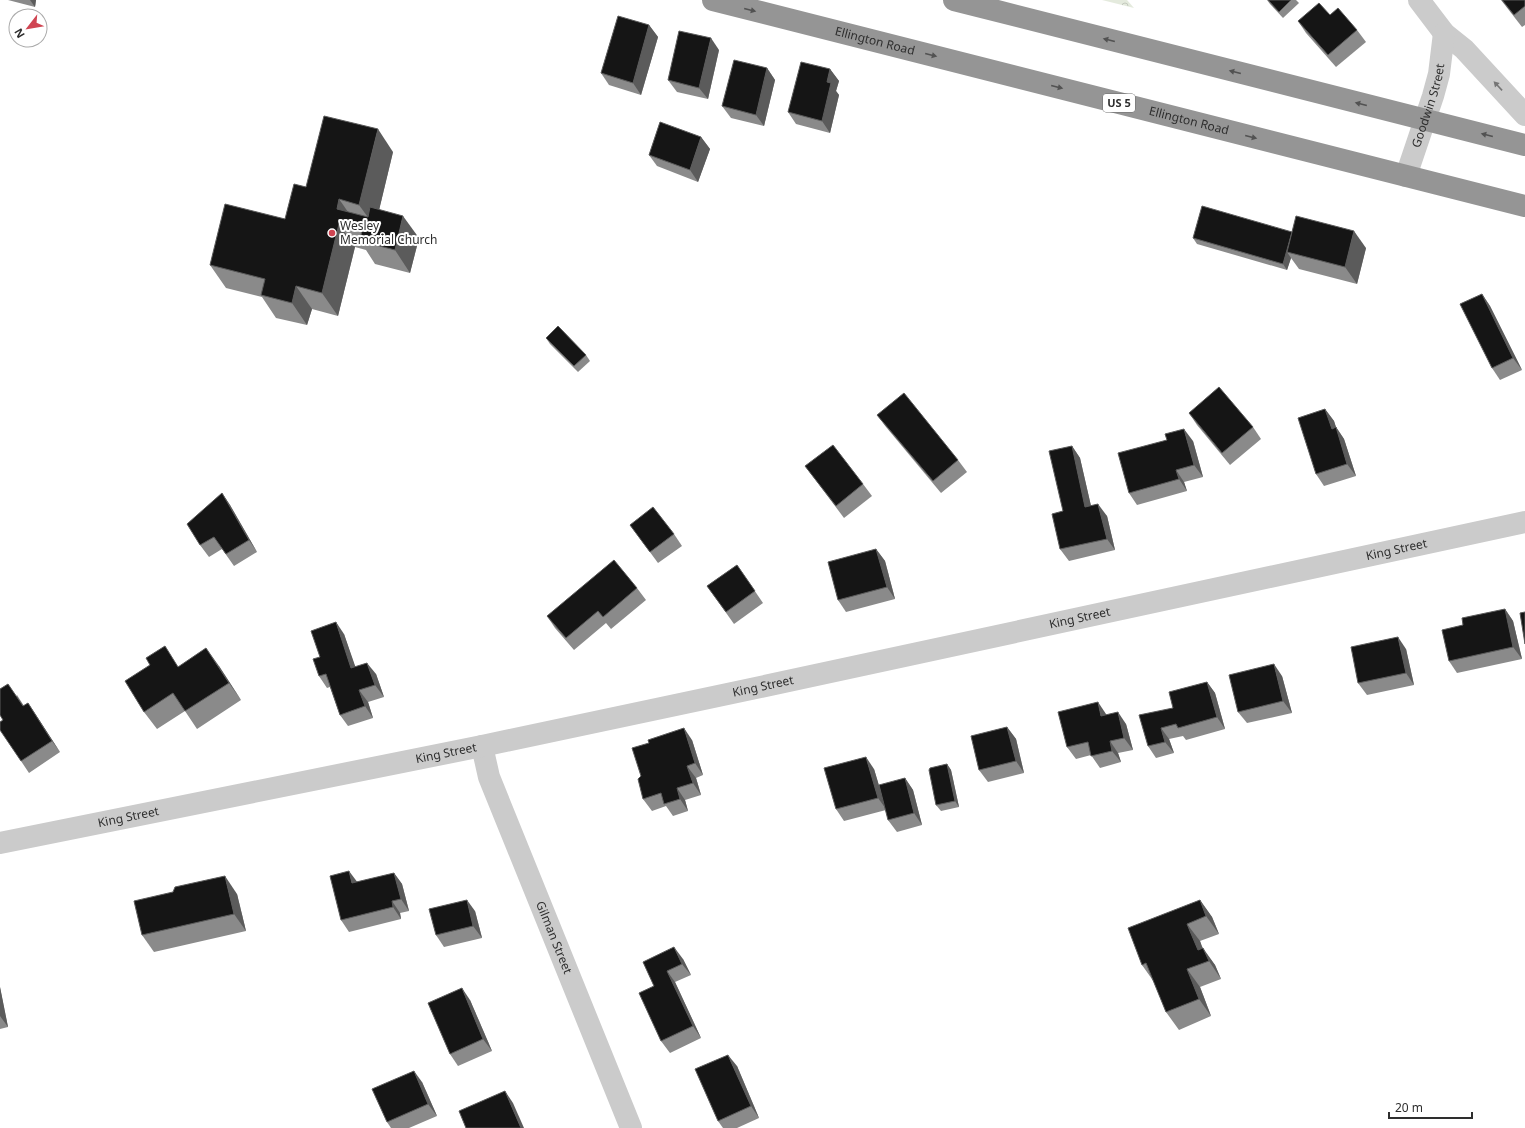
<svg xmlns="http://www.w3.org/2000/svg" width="1525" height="1128" font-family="'Noto Sans',sans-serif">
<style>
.park{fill:url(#park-crowns)}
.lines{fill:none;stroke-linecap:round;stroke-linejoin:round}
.minor{stroke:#cbcbcb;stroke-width:22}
.highway{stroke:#959595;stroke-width:22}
.wall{fill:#8a8a8a}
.shaded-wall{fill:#5b5b5b}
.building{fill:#151515;stroke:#5b5b5b}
.oneway{fill:#525252}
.oneway2{fill:#757575}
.poi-dot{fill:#d04552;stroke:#fff;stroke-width:1.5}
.labels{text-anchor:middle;stroke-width:4;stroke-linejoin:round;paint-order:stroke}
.shield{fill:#fff;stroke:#6d6d6d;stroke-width:1}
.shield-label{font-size:11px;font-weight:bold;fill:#2e2e2e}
.street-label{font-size:12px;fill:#2e2e2e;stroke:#fff}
.poi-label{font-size:12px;fill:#2e2e2e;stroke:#fff;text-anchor:start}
</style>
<defs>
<pattern id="park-crowns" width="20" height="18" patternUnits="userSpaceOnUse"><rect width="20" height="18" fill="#e4eadd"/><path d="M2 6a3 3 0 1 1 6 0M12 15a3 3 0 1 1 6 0" fill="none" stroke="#c4c9be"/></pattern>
</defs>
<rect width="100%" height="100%" fill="#fff"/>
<!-- park -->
<polygon class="park" points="1102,0 1127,0 1134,8"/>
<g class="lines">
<!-- minor -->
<g class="minor">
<polyline points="1419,0 1444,33 1464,49 1525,115"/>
<path id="s1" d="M1406 176 1433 96 1439 74 1444 33"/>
<path id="s2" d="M482 746 489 777 631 1128"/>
<path id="s3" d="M0 843 482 746 751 689 1525 522"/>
</g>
<!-- highway -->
<g class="highway">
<path id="s4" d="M713 0 1525 206"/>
<polyline points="954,0 1525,145"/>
</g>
</g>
<!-- wall -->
<g class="wall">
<polygon points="8,0 36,0 35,7"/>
<polygon points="1267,0 1296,0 1299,3 1283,18 1270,4"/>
<polygon points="1501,0 1525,0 1525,25 1522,27"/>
<polygon points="1330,15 1357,30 1366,42 1336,67 1306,33 1298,21"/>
<polygon points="649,25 658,37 641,95 609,85 601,73"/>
<polygon points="719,50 708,99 677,92 668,80"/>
<polygon points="767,68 775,80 764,126 731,118 722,106"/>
<polygon points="830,69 839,81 836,91 839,95 830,133 796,124 788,112"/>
<polygon points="701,137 710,149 698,182 657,166 649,155"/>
<polygon points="393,152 379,210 419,238 410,273 375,264 366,250 355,247 338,316 312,309 307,325 276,318 262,297 226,288 210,265 285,219 306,187"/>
<polygon points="1193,238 1366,248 1357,284 1299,269 1291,258 1287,270 1197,244"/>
<polygon points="1482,294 1490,306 1522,370 1500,380 1492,368"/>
<polygon points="546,338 586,355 590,361 578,372 550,344"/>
<polygon points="1325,409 1334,421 1336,427 1344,439 1356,476 1324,486 1316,474"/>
<polygon points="1189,413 1253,427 1261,439 1230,465 1197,425"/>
<polygon points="877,415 958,460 967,472 941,493 886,427"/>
<polygon points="1193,441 1203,477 1184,482 1187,491 1137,505 1129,493"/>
<polygon points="1072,446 1080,458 1091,506 1107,516 1115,550 1069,561 1060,549 1063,511"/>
<polygon points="805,466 863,484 872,496 844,518"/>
<polygon points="222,493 230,505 257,552 234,566 222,549 209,557 200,545"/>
<polygon points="630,525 674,534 682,546 658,563"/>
<polygon points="876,549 885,561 895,599 846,612 838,600"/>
<polygon points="737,565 763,603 734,624 707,586"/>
<polygon points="637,588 646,600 611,629 606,623 574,650 555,628 547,616"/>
<polygon points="1505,609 1513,621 1522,659 1457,673 1449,661 1463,625"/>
<polygon points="344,634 355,667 376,674 384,697 368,702 373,718 348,726 340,715 330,687 327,688 319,676 320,657"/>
<polygon points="1406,649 1414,685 1367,695 1358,683"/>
<polygon points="179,666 219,666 241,700 197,729 185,711 157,729 144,712"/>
<polygon points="1282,676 1292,713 1247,723 1238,712"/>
<polygon points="1207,682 1215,693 1225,729 1186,740 1183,736 1169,739 1174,753 1156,758 1148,746 1173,708"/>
<polygon points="17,695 24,706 28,703 60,752 29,773 21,761 3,720"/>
<polygon points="1106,714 1106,715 1126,724 1133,750 1118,753 1121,762 1100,768 1091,755 1076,759 1067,747"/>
<polygon points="1007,727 1016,739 1024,773 988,782 979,770"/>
<polygon points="692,740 703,775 696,778 701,795 685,800 688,811 673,816 666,806 652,811 643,799"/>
<polygon points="947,764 951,770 959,807 941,811 936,805"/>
<polygon points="874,769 880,789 905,778 913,790 922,825 897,832 888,820 886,810 844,821 836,809"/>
<polygon points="394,873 402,884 409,911 400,913 401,919 349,932 341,920 357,882"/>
<polygon points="237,894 246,931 154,952 142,935"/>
<polygon points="1200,900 1212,917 1219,934 1200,941 1202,948 1215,965 1221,979 1200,987 1211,1016 1179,1030 1166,1012 1154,982 1142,965"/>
<polygon points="475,911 482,938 444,947 436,935"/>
<polygon points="683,959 691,975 675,982 701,1038 670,1053 661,1041 654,986 643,962"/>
<polygon points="0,987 8,1027 0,1029"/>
<polygon points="470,1000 492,1051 458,1066 450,1054"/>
<polygon points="737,1066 759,1118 737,1128 723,1128 718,1121"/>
<polygon points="422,1082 437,1116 409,1128 391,1128 387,1122"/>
</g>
<!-- shaded-wall -->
<g class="shaded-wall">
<polygon points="30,0 36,0 35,7"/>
<polygon points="649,25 658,37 641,95 633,83"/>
<polygon points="711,38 719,50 708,99 699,88"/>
<polygon points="767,68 775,80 764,126 756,115"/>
<polygon points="830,69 839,81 836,91 839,95 830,133 822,121 827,82"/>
<polygon points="378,129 393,152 375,227 359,205"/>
<polygon points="701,137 710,149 698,182 690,170"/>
<polygon points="339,199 355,222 337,209"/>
<polygon points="403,216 419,238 410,273 395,250"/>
<polygon points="339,224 355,247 338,316 322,293"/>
<polygon points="1354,231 1366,248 1357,284 1345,267"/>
<polygon points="1292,232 1287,252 1291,258 1287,270 1283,264"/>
<polygon points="296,286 312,309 307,325 292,303"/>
<polygon points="1482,294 1490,306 1522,370 1513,358"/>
<polygon points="1325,409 1334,421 1340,440 1332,429"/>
<polygon points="1336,427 1344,439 1356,476 1347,464"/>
<polygon points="1184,429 1193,441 1203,477 1194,465"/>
<polygon points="1072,446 1080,458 1094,519 1085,507"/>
<polygon points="1176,470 1184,482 1187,491 1179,479"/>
<polygon points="222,493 230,505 257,552 249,540"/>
<polygon points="1098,504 1107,516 1115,550 1107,539"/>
<polygon points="876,549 885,561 895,599 887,587"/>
<polygon points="1505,609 1513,621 1522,659 1513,647"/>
<polygon points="336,622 344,634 360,680 351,668"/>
<polygon points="1398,637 1406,649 1414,685 1406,673"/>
<polygon points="206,648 219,666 241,700 229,683"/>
<polygon points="367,663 376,674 384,697 375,685"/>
<polygon points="1274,664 1282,676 1292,713 1283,701"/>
<polygon points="1207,682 1215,693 1225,729 1217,717"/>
<polygon points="359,690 368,702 373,718 365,706"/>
<polygon points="1098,702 1106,714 1110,728 1101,716"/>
<polygon points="28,703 36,715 60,752 52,741"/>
<polygon points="1118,712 1126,724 1133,750 1124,738"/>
<polygon points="1007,727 1016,739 1024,773 1016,761"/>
<polygon points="684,728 692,740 703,775 695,763"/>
<polygon points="1161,728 1169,739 1174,753 1165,742"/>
<polygon points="1110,741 1118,753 1121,762 1112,751"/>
<polygon points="866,757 874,769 886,809 878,798"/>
<polygon points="947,764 951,770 959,807 955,801"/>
<polygon points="687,766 696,778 701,795 693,783"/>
<polygon points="905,778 913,790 922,825 914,813"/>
<polygon points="677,788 685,800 688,811 680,799"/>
<polygon points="349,871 358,883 352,883"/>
<polygon points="394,873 402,884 409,911 401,899"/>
<polygon points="225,876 237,894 246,931 234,914"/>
<polygon points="467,900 475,911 482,938 473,926"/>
<polygon points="1200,900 1212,917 1219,934 1206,916"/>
<polygon points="392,901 400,913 401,919 393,907"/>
<polygon points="1187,924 1200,941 1208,962 1198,950"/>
<polygon points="674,947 683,959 691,975 682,964"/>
<polygon points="1203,948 1215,965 1221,979 1209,961"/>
<polygon points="1187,969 1200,987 1211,1016 1199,999"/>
<polygon points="667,971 675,982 701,1038 693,1026"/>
<polygon points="0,987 8,1027 0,1016"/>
<polygon points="462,988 470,1000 492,1051 483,1039"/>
<polygon points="728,1055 737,1066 759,1118 751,1106"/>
<polygon points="414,1071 422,1082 437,1116 428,1104"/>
<polygon points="505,1091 513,1103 524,1128 521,1128"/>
</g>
<!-- building -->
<g class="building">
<polygon points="1268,0 1291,0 1279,12"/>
<polygon points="1502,0 1525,0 1525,6 1514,15"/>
<polygon points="1319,3 1330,15 1338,8 1357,30 1328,55 1298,21"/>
<polygon points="618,16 649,25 633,83 601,73"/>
<polygon points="679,31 711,38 699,88 668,80"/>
<polygon points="734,60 767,68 756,115 722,106"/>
<polygon points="801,62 830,69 827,82 831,83 822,121 788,112"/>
<polygon points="324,116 378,129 359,205 339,199 337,209 368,217 370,207 403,216 395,250 360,241 362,230 339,224 322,293 296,286 292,303 261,295 265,279 210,265 225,204 285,219 294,184 306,187"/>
<polygon points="660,122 701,137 690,170 649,155"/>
<polygon points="1202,206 1292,232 1283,264 1193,238"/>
<polygon points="1296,216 1354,231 1345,267 1287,252"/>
<polygon points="1482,294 1513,358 1492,368 1460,304"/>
<polygon points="558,326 586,355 574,366 546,338"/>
<polygon points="1219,387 1253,427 1222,453 1189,413"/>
<polygon points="904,393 958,460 933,481 877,415"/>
<polygon points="1325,409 1332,429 1336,427 1347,464 1316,474 1298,418"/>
<polygon points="1184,429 1194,465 1176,470 1179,479 1129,493 1118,453 1167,440 1165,434"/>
<polygon points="833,445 863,484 836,506 805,466"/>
<polygon points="1072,446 1085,507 1098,504 1107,539 1060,549 1052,514 1063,511 1049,451"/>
<polygon points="222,493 249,540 226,554 214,537 200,545 187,524"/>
<polygon points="653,507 674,534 650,552 630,525"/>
<polygon points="876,549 887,587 838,600 828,562"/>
<polygon points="614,560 637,588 603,617 598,611 566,638 547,616"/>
<polygon points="737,565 755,591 726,612 707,586"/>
<polygon points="1505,609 1513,647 1449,661 1442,630 1463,625 1462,618"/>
<polygon points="1525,612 1525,644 1520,613"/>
<polygon points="336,622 351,668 367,663 375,685 359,690 365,706 340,715 326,674 319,676 313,659 320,657 311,631"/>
<polygon points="1398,637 1406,673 1358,683 1351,647"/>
<polygon points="165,646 178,667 206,648 229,683 185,711 173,693 144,712 125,681 150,665 146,658"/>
<polygon points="1274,664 1283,701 1238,712 1229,675"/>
<polygon points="1207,682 1217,717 1178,728 1176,724 1161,728 1165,742 1148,746 1139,715 1173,708 1169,692"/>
<polygon points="8,684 23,706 28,703 52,741 21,761 0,730 0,722 3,720 0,715 0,689"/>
<polygon points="1098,702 1101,716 1118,712 1124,738 1110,741 1112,751 1091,756 1088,742 1067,747 1058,712"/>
<polygon points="1007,727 1016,761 979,770 971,736"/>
<polygon points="684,728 695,763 687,766 693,783 677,788 680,799 664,804 661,793 643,799 638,779 641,776 632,748 649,743 648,740"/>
<polygon points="866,757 878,798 836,809 824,768"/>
<polygon points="947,764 955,801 936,805 929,770 930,768"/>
<polygon points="905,778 914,813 888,820 879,785"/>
<polygon points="349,871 352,883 394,873 401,899 392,901 393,907 341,920 330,876"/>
<polygon points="225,876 234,914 142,935 134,901 173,892 175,887"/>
<polygon points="467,900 473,926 436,935 429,909"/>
<polygon points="1200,900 1206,916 1187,924 1198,950 1203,948 1209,961 1187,969 1199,999 1166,1012 1146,963 1142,965 1128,928"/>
<polygon points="674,947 682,964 667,971 693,1026 661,1041 639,993 654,986 643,962"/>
<polygon points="462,988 483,1039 450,1054 428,1003"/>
<polygon points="728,1055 751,1106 718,1121 695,1069"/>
<polygon points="414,1071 428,1104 387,1122 372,1089"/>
<polygon points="505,1091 521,1128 466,1128 459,1111"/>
</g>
<!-- one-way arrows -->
<defs><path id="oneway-solid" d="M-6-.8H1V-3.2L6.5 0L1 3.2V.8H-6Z"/></defs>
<g class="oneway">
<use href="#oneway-solid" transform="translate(750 10) rotate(14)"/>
<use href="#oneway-solid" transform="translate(1109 40) rotate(-166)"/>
<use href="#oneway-solid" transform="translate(931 55) rotate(14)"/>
<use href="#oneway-solid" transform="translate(1235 72) rotate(-166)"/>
<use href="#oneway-solid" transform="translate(1057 87) rotate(14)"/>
<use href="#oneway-solid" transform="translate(1361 104) rotate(-166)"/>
<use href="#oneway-solid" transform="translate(1487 135) rotate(-166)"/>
<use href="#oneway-solid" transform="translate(1251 137) rotate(14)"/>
</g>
<use class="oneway2" href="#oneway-solid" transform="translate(1498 86) rotate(-133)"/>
<!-- markers -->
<circle class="poi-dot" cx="332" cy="233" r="4"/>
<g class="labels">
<!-- shield labels -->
<rect class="shield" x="1103" y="94" width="32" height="18" rx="3"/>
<g class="shield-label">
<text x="1119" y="107">US 5</text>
</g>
<!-- street labels -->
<g class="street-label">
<text dy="4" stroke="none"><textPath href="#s4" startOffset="167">Ellington Road</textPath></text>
<text dy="4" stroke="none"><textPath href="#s1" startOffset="74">Goodwin Street</textPath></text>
<text dy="4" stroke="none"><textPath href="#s4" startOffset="491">Ellington Road</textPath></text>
<text dy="4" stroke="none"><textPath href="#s3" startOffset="1427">King Street</textPath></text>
<text dy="4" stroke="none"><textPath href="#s3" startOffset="1103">King Street</textPath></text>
<text dy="4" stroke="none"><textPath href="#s3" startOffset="779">King Street</textPath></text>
<text dy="4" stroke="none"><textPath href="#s3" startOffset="455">King Street</textPath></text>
<text dy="4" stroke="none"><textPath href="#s3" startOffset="131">King Street</textPath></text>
<text dy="4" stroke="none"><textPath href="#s2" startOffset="205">Gilman Street</textPath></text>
</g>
<!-- poi labels -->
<g class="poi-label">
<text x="340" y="230">Wesley<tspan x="340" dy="14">Memorial Church</tspan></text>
</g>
</g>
<!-- north arrow -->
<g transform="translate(28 28) rotate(239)"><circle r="19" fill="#ffffff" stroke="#ababab"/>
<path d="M0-3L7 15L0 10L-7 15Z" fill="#d04552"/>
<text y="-6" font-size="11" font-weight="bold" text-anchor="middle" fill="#2e2e2e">N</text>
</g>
<!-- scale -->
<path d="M1389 1112v6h83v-6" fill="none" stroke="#2e2e2e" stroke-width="2"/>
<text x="1395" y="1112" font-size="12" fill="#2e2e2e" stroke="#ffffff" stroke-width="3" paint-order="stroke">20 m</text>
</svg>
